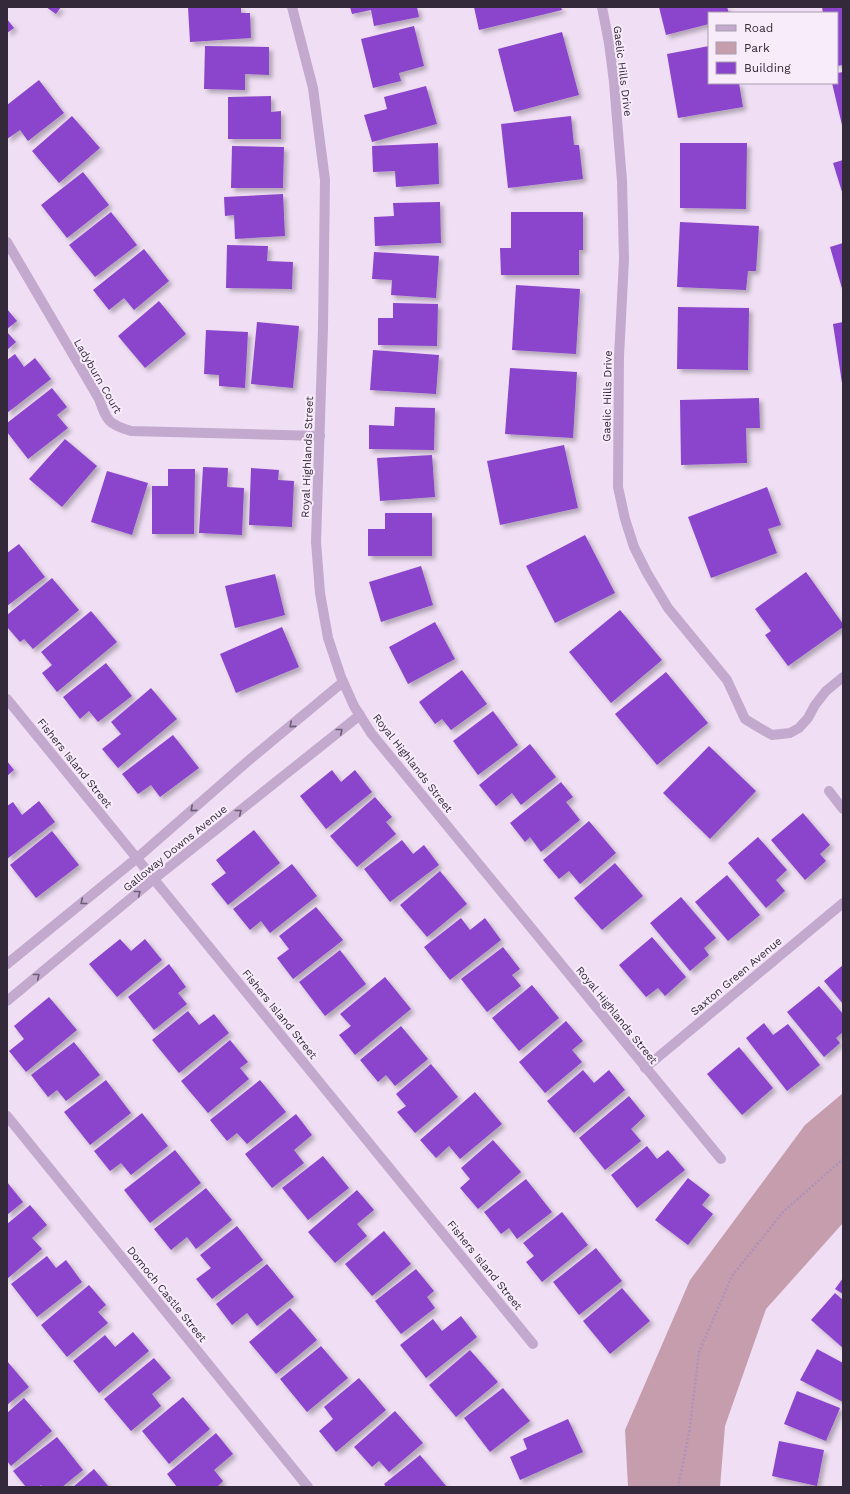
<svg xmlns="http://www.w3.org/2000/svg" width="850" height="1494" font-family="'Work Sans',sans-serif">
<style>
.green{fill:#c59dad}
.building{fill:#8a44cc;filter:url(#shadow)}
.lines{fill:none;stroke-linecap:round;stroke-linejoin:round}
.path{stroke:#ae93b9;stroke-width:2.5;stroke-dasharray:2 2;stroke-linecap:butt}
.street{stroke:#c3a9cd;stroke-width:10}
.oneway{stroke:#6d5c75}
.labels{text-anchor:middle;stroke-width:4;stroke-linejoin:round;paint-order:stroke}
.street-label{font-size:11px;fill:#33293a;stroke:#f8ecfb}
</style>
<defs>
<filter id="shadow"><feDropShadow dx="3.5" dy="3.5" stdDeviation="2" flood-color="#0004"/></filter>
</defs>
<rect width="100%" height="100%" fill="#f0dff4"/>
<!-- green -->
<polygon class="green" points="843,1093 843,1223 766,1309 725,1426 720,1487 628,1487 625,1430 690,1280 805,1125"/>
<!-- building -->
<g class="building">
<polygon points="46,7 61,7 56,14"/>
<polygon points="188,7 241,7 241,13 250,13 251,38 190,42"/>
<polygon points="350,7 417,7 419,17 374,26 371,10 352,14"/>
<polygon points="474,7 561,7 562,10 479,30"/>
<polygon points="659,7 727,7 729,13 709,13 709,24 666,35"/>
<polygon points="822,7 843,7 843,65 837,66 837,13 823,13"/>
<polygon points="7,19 14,28 7,33"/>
<polygon points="414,26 424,66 399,73 401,81 373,88 361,39"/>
<polygon points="562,32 579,95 514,112 498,49"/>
<polygon points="205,46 269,47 269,75 245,74 245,90 204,89"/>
<polygon points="709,46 709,83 739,83 743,107 678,118 667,54"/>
<polygon points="843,72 843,125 842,125 832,83 837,83 837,73"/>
<polygon points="39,80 64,113 28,141 20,130 7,139 7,105"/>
<polygon points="426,86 437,124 372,142 364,115 387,109 384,97"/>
<polygon points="271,96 271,112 281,111 281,139 228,139 228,97"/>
<polygon points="72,116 100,148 59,183 32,151"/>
<polygon points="571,116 574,145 579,145 583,179 508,188 501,124"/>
<polygon points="438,143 439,184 396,187 395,171 373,172 372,146"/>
<polygon points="680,143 747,143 746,209 680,208"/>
<polygon points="232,146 284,147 283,188 231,188"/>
<polygon points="843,160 843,195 833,163"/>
<polygon points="83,172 109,205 67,238 41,205"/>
<polygon points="283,194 285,236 235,239 234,215 225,216 224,197"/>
<polygon points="440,202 441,243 375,246 374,217 394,216 393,203"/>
<polygon points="111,212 137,245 95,277 69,245"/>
<polygon points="511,212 583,212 583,250 579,250 579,275 501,275 500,248 511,248"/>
<polygon points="680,222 759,226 756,271 748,271 746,290 677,287"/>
<polygon points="843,243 843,292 830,247"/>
<polygon points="227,245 268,246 267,261 293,262 292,289 226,288"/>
<polygon points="144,249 169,281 134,310 124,298 109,310 93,290"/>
<polygon points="374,252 439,256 436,298 391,295 392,280 372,279"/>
<polygon points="516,285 580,289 576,354 512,350"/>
<polygon points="159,301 186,334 145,368 118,336"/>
<polygon points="393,303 438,304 437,346 378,345 378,318 393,318"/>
<polygon points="678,307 749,308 748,370 677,369"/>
<polygon points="7,309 17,321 7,329"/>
<polygon points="257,322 299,326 293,388 251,384"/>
<polygon points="843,322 843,383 842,383 833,324"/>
<polygon points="206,330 248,332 245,388 219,386 219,375 204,374"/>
<polygon points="7,332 16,342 7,350"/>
<polygon points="373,350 439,355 436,394 370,390"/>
<polygon points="15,354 24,367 35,358 51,379 7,413 7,360"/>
<polygon points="510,368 577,372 573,438 505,434"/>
<polygon points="52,388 67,407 57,415 68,428 28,459 7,432 7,423"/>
<polygon points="759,398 760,428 746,428 747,463 681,465 680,400"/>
<polygon points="395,407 435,408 434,450 369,449 369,425 394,426"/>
<polygon points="65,439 97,466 62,507 29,479"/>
<polygon points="564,445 578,508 500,525 487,461"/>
<polygon points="432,455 435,497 380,501 377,458"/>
<polygon points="203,467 228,468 227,487 244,488 242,535 199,533"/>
<polygon points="251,468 279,470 278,480 294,481 292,527 249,525"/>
<polygon points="168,469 195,469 194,534 152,534 152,486 168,486"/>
<polygon points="107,471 148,483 132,535 91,522"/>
<polygon points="767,487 781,525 768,529 777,553 711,578 688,517"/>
<polygon points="385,513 432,513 432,556 368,556 368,529 385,529"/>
<polygon points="585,535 615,593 555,623 526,566"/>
<polygon points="19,544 45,577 7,606 7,553"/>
<polygon points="421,566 433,605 381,622 369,582"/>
<polygon points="806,572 843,624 843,627 788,666 765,635 771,631 755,609"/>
<polygon points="275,574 285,615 235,628 225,586"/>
<polygon points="52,578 79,610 33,649 24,639 20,642 7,627 7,615"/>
<polygon points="620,610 662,660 611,703 569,652"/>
<polygon points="91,611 117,642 57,692 42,673 52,665 41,652"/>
<polygon points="435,622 455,659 408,684 389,647"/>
<polygon points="282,627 299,667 236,693 220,654"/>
<polygon points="106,663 132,696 98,722 89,711 80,719 63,697"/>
<polygon points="462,670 487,704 451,730 442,719 435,724 419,702"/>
<polygon points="666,672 708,723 657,765 615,714"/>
<polygon points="151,688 177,719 118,768 102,749 121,734 111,722"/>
<polygon points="493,711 518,745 478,775 453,741"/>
<polygon points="173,735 199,768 160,797 151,785 138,794 122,774"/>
<polygon points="530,744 556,777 521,805 512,793 496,806 479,785"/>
<polygon points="709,746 756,791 710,839 663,793"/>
<polygon points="7,761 14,770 7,776"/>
<polygon points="332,770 341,782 355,770 372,792 326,829 300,796"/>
<polygon points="561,782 573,797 566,802 580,820 541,852 530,837 525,842 510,823"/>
<polygon points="375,797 392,817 386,822 396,834 357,867 330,836"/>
<polygon points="39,801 55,822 7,859 7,806 13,802 22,815"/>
<polygon points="803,813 830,845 820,854 826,861 805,880 771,840"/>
<polygon points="589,821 616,853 580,884 569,871 559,879 543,860"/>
<polygon points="254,830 280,863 228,905 211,884 226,873 216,860"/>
<polygon points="52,831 79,865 36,898 10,865"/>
<polygon points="758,837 787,870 776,880 785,891 766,908 728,863"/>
<polygon points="402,840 413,854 424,845 439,865 390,902 364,869"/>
<polygon points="615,863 643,896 602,930 574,898"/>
<polygon points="292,864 317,896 270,933 261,921 250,930 233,909"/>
<polygon points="440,871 467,904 427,937 400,905"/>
<polygon points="727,875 760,915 728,941 695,902"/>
<polygon points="681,897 716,938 704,948 709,955 690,971 650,923"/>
<polygon points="316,907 343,940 293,979 277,958 289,949 279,936"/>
<polygon points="461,918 470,930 485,918 501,940 450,980 424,947"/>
<polygon points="652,937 686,977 665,996 658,988 646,997 619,965"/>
<polygon points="120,939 131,951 145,939 162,960 117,997 89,964"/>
<polygon points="503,947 520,969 512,975 521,986 487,1012 461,979"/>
<polygon points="340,950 366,984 325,1016 299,982"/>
<polygon points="169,964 186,987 178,993 187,1004 154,1030 128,997"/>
<polygon points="843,965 843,1004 824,981"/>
<polygon points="385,977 411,1009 355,1055 339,1035 351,1026 340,1014"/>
<polygon points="532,985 559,1018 519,1051 492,1018"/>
<polygon points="819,986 843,1014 843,1032 836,1038 840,1043 824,1057 787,1012"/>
<polygon points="49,997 77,1030 26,1072 9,1051 24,1039 14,1026"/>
<polygon points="188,1011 199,1025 214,1014 229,1033 179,1073 152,1040"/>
<polygon points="566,1021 583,1041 572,1050 582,1062 545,1093 519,1062"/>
<polygon points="764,1023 773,1035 788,1024 820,1065 787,1091 746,1038"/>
<polygon points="401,1026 428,1059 395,1086 386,1075 378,1082 360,1060"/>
<polygon points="230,1040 248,1062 240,1068 249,1079 208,1113 181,1081"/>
<polygon points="74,1042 100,1075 66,1101 57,1090 48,1097 31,1075"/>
<polygon points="739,1047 773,1088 742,1115 707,1074"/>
<polygon points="431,1064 458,1097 415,1133 397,1112 406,1106 396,1094"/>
<polygon points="583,1070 594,1083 609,1070 625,1090 574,1133 547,1101"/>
<polygon points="106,1080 131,1113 90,1145 64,1112"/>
<polygon points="260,1080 286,1112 247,1144 237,1133 227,1141 210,1120"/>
<polygon points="475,1092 502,1124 460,1159 449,1146 436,1158 420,1140"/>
<polygon points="629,1096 645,1116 631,1129 641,1141 605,1170 579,1138"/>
<polygon points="142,1113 168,1146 131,1175 121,1163 110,1171 94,1151"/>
<polygon points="296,1114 312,1135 294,1150 304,1163 272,1188 245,1154"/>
<polygon points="493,1140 521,1172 478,1209 460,1188 470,1179 461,1168"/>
<polygon points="647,1146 657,1159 668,1150 685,1170 637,1208 611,1175"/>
<polygon points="175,1150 201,1183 150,1223 124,1190"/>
<polygon points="323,1156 349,1188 308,1220 282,1188"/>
<polygon points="688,1178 710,1195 702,1205 713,1214 688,1245 655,1220"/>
<polygon points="526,1179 552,1212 517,1239 509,1228 501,1234 484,1212"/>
<polygon points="7,1182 23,1202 7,1215"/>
<polygon points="206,1188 232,1220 196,1249 187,1237 171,1250 154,1229"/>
<polygon points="357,1190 374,1210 357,1224 367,1236 335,1263 308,1232"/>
<polygon points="30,1205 47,1225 32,1238 42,1249 7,1279 7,1224"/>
<polygon points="562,1212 588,1245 542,1282 526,1262 534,1256 523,1243"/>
<polygon points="237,1226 263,1260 212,1299 196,1279 211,1268 200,1255"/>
<polygon points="384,1231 411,1264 372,1296 345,1264"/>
<polygon points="596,1248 622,1281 579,1315 553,1282"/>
<polygon points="47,1256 56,1268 66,1260 82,1282 37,1317 11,1284"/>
<polygon points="267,1264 294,1297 257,1326 247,1313 232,1325 216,1304"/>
<polygon points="416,1269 434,1291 427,1297 435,1308 401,1334 375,1301"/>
<polygon points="843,1278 843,1294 835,1289"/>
<polygon points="89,1285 106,1305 98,1312 108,1323 67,1357 41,1325"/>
<polygon points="622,1288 650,1321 610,1354 583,1321"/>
<polygon points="835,1293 843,1300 843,1348 811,1320"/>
<polygon points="290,1308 317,1340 276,1374 249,1342"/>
<polygon points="461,1316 477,1337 426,1378 400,1345 433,1319 442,1331"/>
<polygon points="133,1332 149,1351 99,1393 73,1361 105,1335 115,1347"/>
<polygon points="321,1346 348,1378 307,1412 280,1379"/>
<polygon points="817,1349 843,1363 843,1402 800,1380"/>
<polygon points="470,1350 498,1382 456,1417 429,1385"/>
<polygon points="154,1358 171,1378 152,1394 161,1406 131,1431 104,1399"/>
<polygon points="7,1361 29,1387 7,1405"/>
<polygon points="359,1378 386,1410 336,1452 319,1431 333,1419 324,1407"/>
<polygon points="503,1388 530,1421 490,1452 464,1418"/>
<polygon points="797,1391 840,1408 826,1441 784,1424"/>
<polygon points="183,1397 210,1429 169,1464 142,1431"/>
<polygon points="24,1398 52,1431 11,1466 7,1461 7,1413"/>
<polygon points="395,1411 423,1443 389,1472 379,1461 372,1467 354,1447"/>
<polygon points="568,1419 583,1452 520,1480 510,1457 527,1449 523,1439"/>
<polygon points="216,1433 233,1454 214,1470 223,1481 217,1487 177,1487 167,1474"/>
<polygon points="57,1437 83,1470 62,1487 43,1487 41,1485 39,1487 26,1487 13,1471"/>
<polygon points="779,1441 824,1450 817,1486 772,1476"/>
<polygon points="420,1455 447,1487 386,1487 384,1484"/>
<polygon points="94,1469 109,1487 73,1487"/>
</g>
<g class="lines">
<!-- path -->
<polyline class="path" points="678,1487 689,1434 699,1352 732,1276 783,1212 843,1159"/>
<!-- street -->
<g class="street">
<polyline points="292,7 313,88 325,180 323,328 316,542 320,593 328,638 341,677 354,706 371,733 721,1159"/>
<polyline points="602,7 609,43 614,82 622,181 624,259 619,357 618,487 625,519 634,547 647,573 668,608 727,680 745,719 758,727 772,735 790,733 799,728 808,718 815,705 826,691 843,677"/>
<path d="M7 242 99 399C107 421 108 424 131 431L320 436"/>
<polyline points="7,699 533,1344"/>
<polyline points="829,791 843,809"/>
<polyline points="7,964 137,858 248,761 343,682"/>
<polyline points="7,1001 154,879 360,715"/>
<polyline points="645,1068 843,903"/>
<polyline points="7,1116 308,1487"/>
</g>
</g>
<!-- one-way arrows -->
<defs><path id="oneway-chevron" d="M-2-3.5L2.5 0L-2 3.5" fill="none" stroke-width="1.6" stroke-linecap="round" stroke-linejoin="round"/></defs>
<g class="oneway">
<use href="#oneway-chevron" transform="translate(292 725) rotate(140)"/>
<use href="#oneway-chevron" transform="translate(340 731) rotate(-39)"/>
<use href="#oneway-chevron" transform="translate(193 809) rotate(139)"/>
<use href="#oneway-chevron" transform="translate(239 812) rotate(-39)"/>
<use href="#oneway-chevron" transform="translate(138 893) rotate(-39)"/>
<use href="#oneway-chevron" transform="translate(83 902) rotate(141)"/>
<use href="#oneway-chevron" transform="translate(37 976) rotate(-39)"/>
</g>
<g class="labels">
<!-- street labels -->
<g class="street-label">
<text transform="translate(623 71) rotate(83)" y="4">Gaelic Hills Drive</text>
<text transform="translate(98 376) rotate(60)" y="4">Ladyburn Court</text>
<text transform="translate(607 396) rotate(-89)" y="4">Gaelic Hills Drive</text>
<text transform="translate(307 457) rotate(-88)" y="4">Royal Highlands Street</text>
<text transform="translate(75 763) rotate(51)" y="4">Fishers Island Street</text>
<text transform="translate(413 763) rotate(52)" y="4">Royal Highlands Street</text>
<text transform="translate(175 848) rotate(-39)" y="4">Galloway Downs Avenue</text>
<text transform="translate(736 976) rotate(-40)" y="4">Saxton Green Avenue</text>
<text transform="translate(280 1014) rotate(51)" y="4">Fishers Island Street</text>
<text transform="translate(617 1015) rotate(51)" y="4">Royal Highlands Street</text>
<text transform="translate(485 1265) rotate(51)" y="4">Fishers Island Street</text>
<text transform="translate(167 1294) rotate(51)" y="4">Domoch Castle Street</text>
</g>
</g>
<!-- border -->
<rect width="850" height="1494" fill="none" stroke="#33293a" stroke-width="16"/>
<!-- legend -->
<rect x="708" y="12" width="130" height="72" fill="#f8ecfb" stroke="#a99eae"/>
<rect x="716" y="25" width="20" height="6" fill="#c3a9cd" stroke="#a99eae"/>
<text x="744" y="32" font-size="12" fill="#33293a">Road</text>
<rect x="716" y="42" width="20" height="12" fill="#c59dad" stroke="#a99eae"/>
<text x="744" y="52" font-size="12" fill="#33293a">Park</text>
<rect x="716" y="62" width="20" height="12" fill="#8a44cc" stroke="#a99eae"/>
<text x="744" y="72" font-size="12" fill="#33293a">Building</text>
</svg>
